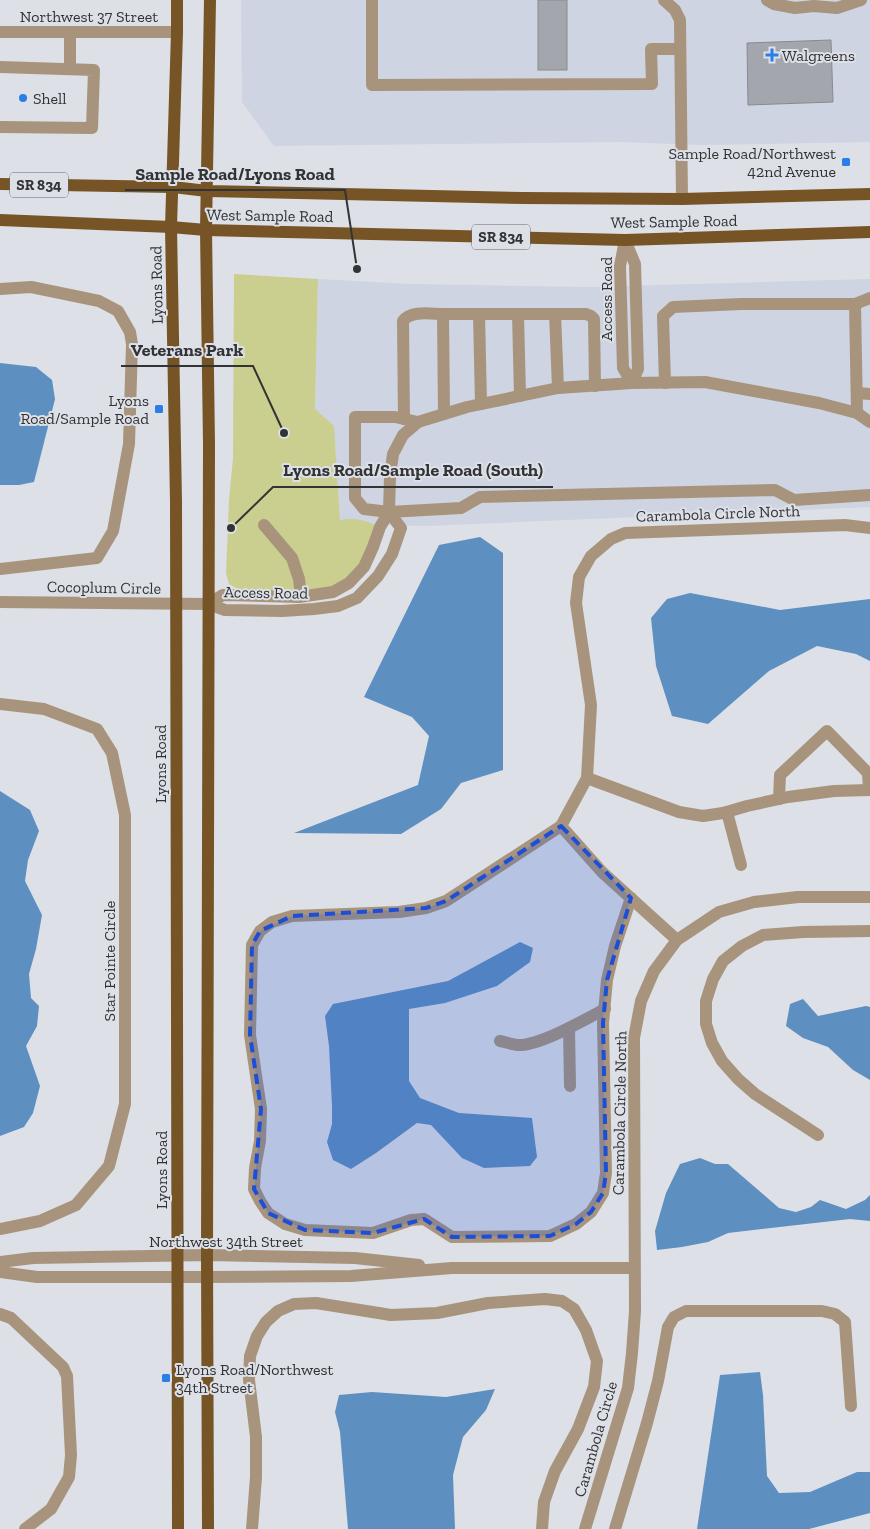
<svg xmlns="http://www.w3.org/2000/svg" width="870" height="1529" font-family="'Zilla Slab',serif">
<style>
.built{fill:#ced4e1}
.green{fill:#cacf8f}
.water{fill:#5d8fc0}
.building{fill:#a3a6ac;stroke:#888a91}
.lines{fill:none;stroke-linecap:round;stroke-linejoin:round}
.minor{stroke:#a8947c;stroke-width:12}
.major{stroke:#775426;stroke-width:12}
.marked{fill:#1d4ed8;fill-opacity:0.2;stroke:#1d4ed8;stroke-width:4;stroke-dasharray:10 6;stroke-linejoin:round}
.poi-dot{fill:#2b7de8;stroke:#dde0e7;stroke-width:2}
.labels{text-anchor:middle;stroke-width:4;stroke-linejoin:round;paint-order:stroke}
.shield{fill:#dde0e7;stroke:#65676a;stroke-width:1}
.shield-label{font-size:15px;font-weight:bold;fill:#323335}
.street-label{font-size:16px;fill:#323335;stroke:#dde0e7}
.poi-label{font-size:16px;fill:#323335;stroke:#dde0e7;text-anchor:start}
.leader{fill:none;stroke:#323335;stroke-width:2}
.callout-dot{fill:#323335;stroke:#dde0e7;stroke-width:2}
.callout-label{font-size:18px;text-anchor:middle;font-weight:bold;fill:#323335;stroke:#dde0e7;stroke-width:4;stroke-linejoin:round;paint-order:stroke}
</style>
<rect width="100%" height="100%" fill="#dde0e7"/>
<!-- built -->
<g class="built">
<polygon points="241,0 870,0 870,142 702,145 619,142 274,146 242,102"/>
<polygon points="318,279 410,284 590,287 870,279 870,507 427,526 375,525 368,522 340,520 335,441 315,410"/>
</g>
<!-- green -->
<path class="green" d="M234 274 318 279 315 409 334 426 340 520C352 518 363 519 375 525L364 561 349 577 327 589 241 591 229 584 226 573 229 500 233 458Z"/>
<!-- water -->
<g class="water">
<polygon points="0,363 36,367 52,380 55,399 34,482 19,485 0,485"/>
<polygon points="480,537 503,553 503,770 461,783 441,809 401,834 294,833 418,785 429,736 412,717 364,697 439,545"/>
<polygon points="690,593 780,610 870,599 870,661 856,654 817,646 769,671 708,724 672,716 656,666 651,618 667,599"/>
<polygon points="0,791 30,810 39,831 28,860 25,881 42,915 36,949 29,974 31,998 39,1006 37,1026 26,1046 40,1086 33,1113 24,1127 0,1136"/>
<polygon points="520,942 533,948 530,962 497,986 445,1003 409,1009 409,1081 420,1098 459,1113 532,1118 537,1157 530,1166 484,1168 462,1158 431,1125 417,1123 376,1153 351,1169 333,1160 327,1142 332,1124 332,1106 329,1046 325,1016 333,1004 448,981"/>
<polygon points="803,999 818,1016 866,1006 870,1007 870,1080 853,1070 828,1047 803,1038 786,1026 790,1004"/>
<polygon points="700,1158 715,1164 728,1164 779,1208 796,1212 811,1207 820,1200 846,1209 865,1200 870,1195 870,1221 850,1219 728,1233 708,1242 682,1247 657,1250 655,1231 666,1193 680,1164"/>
<polygon points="760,1372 763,1395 767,1476 779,1493 810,1492 857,1472 870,1472 870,1513 809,1529 697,1529 720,1375"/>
<polygon points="495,1389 486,1410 463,1437 453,1475 455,1529 348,1529 340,1432 335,1412 339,1395 372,1392 446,1397"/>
</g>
<!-- building -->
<g class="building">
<rect x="538" y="0" width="29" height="70"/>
<polygon points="831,40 833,102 748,105 747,43"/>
</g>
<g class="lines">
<!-- minor -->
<g class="minor">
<polyline points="372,0 372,85 652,84 651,49 680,49"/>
<polyline points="664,0 675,10 680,20 682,199"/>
<polyline points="767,0 774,4 795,8 814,6 837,8 861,0"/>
<polyline points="0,32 177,32"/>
<polyline points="70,32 70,69"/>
<polyline points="0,67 94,70 92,128 0,127"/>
<polygon points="625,240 635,264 638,369 632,383 623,368 620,266"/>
<polyline points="0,289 31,287 99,301 118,311 130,332 132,344 129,444 113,531 97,558 0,569"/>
<polyline points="855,304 870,298"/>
<polyline points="479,314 481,404"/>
<polyline points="518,314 520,396"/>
<polyline points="555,314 558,388"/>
<polyline points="665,383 663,316 673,307 741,304 855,304 857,413"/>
<polyline points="857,393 870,394"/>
<polyline points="444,414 443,314 586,314 591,316 594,319 595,386"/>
<path d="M404 419 403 321C411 310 431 314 443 314"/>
<polyline points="418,422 395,417 355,417 355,498 364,509 389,512 461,508 480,497 775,490 794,500 870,495"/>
<polyline points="389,512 401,528 392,554 378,576 357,598 338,606 314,609 282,611 225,610 208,604 223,595 299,597 333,592 349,583 364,567 373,547 380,527 389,512 390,476 393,454 403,435 418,422 467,407 558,388 632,383 705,382 819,403 857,413 870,422"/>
<polyline points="264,525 292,558 299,579 301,596"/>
<polyline points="0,602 208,604"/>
<polyline points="0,704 44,709 97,729 112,753 125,815 125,1104 109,1166 76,1205 40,1221 0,1229"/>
<polyline points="587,778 679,812 703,816 723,813 747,806 788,797 834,791 870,790"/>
<polyline points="779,799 780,775 827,731 868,773 869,790"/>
<polyline points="727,812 741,865"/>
<polyline points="561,826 446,901 426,908 399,912 292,916 272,922 260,931 252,945 250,1035 261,1109 260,1141 255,1168 254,1189 260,1201 268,1213 285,1224 305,1230 373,1233 411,1220 424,1219 452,1237 550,1236 576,1224 591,1212 603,1193 606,1173 603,1023 607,980 615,946 631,898"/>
<polyline points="677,940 602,872 561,826 587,778 591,705 576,603 579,577 591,556 611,539 625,533 845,525 870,528"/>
<polyline points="569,1028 570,1086"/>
<path d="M500 1041C506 1042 513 1045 519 1045 541 1045 584 1020 605 1009"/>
<polyline points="818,1135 755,1094 738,1079 722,1061 712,1043 706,1024 706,1001 713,979 723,961 742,946 763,935 803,932 870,931"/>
<polyline points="0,1262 33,1258 207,1255 355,1258 419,1265"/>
<polyline points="0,1272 37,1277 207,1277 351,1276 452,1268 634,1268"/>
<polyline points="0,1314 11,1318 63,1367 67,1376 71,1455 69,1477 51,1509 25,1529"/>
<polyline points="252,1529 256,1477 256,1437 249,1380 250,1356 257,1336 266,1322 278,1311 294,1304 316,1303 391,1315 437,1313 488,1303 545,1299 562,1301 574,1309 586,1330 597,1361 594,1387 578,1429 555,1471 544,1502 542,1529"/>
<polyline points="585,1529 628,1388 632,1353 635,1311 634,1038 641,1001 654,971 677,940 719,912 754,902 798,897 870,897"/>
<polyline points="615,1529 647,1423 658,1381 668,1327 674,1317 686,1311 822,1311 835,1314 845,1322 851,1406"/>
</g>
<!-- major -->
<g class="major">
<polyline points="177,0 177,32 171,227 176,501 178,1529"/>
<polyline points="0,184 173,187 207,191 523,198 682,199 870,194"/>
<polyline points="0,220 171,227 206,230 625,240 870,232"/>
<polyline points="208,1529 207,1255 209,444 206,230 210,0"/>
</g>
</g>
<!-- marked area -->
<path class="marked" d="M561 826 631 898 607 980 603 1023 606 1173 603 1193 591 1212 576 1224 550 1236 452 1237 424 1219 373 1233 305 1230 268 1213 254 1189 261 1109 250 1035 252 945 260 931 292 916 426 908 446 901Z"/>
<!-- markers -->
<g class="poi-dot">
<path d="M769.5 47.5h5v5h5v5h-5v5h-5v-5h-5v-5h5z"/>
<circle cx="23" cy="98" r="5"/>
<rect x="841" y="157" width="10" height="10" rx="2.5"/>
<rect x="154" y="404" width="10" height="10" rx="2.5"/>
<rect x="161" y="1373" width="10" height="10" rx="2.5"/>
</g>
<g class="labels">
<!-- shield labels -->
<g class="shield">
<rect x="10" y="172.5" width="58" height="25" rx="4"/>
<rect x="472" y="224.5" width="58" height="25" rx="4"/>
</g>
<g class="shield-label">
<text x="39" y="190">SR 834</text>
<text x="501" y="242">SR 834</text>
</g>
<!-- street labels -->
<g class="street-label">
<text x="89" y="22">Northwest 37 Street</text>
<text transform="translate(270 215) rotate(1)" y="6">West Sample Road</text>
<text transform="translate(674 221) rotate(-1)" y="6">West Sample Road</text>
<text transform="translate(156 285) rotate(-91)" y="6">Lyons Road</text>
<text transform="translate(606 299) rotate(-90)" y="6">Access Road</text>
<text transform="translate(718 513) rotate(-2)" y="6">Carambola Circle North</text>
<text transform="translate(104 587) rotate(1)" y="6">Cocoplum Circle</text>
<text transform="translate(266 592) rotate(1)" y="6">Access Road</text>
<text transform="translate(160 764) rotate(-90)" y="6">Lyons Road</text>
<text transform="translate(109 961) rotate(-90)" y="6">Star Pointe Circle</text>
<text transform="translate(619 1113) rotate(-89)" y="6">Carambola Circle North</text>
<text transform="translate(161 1170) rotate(-90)" y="6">Lyons Road</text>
<text x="226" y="1247">Northwest 34th Street</text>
<text transform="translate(595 1439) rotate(-74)" y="6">Carambola Circle</text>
</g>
<!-- poi labels -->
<g class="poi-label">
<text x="782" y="61">Walgreens</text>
<text x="33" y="104">Shell</text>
<text x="836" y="159" text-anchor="end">Sample Road/Northwest<tspan x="836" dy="18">42nd Avenue</tspan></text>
<text x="149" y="406" text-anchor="end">Lyons<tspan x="149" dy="18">Road/Sample Road</tspan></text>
<text x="176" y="1375">Lyons Road/Northwest<tspan x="176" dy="18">34th Street</tspan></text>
</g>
</g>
<!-- callouts -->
<path class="leader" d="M357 269L345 190H125M284 433L253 366H121M231 528L273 487H553"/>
<g class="callout-dot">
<circle cx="357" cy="269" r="5"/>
<circle cx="284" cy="433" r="5"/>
<circle cx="231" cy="528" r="5"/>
</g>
<g class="callout-label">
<text x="235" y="180">Sample Road/Lyons Road</text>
<text x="187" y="356">Veterans Park</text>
<text x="413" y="476">Lyons Road/Sample Road (South)</text>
</g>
</svg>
